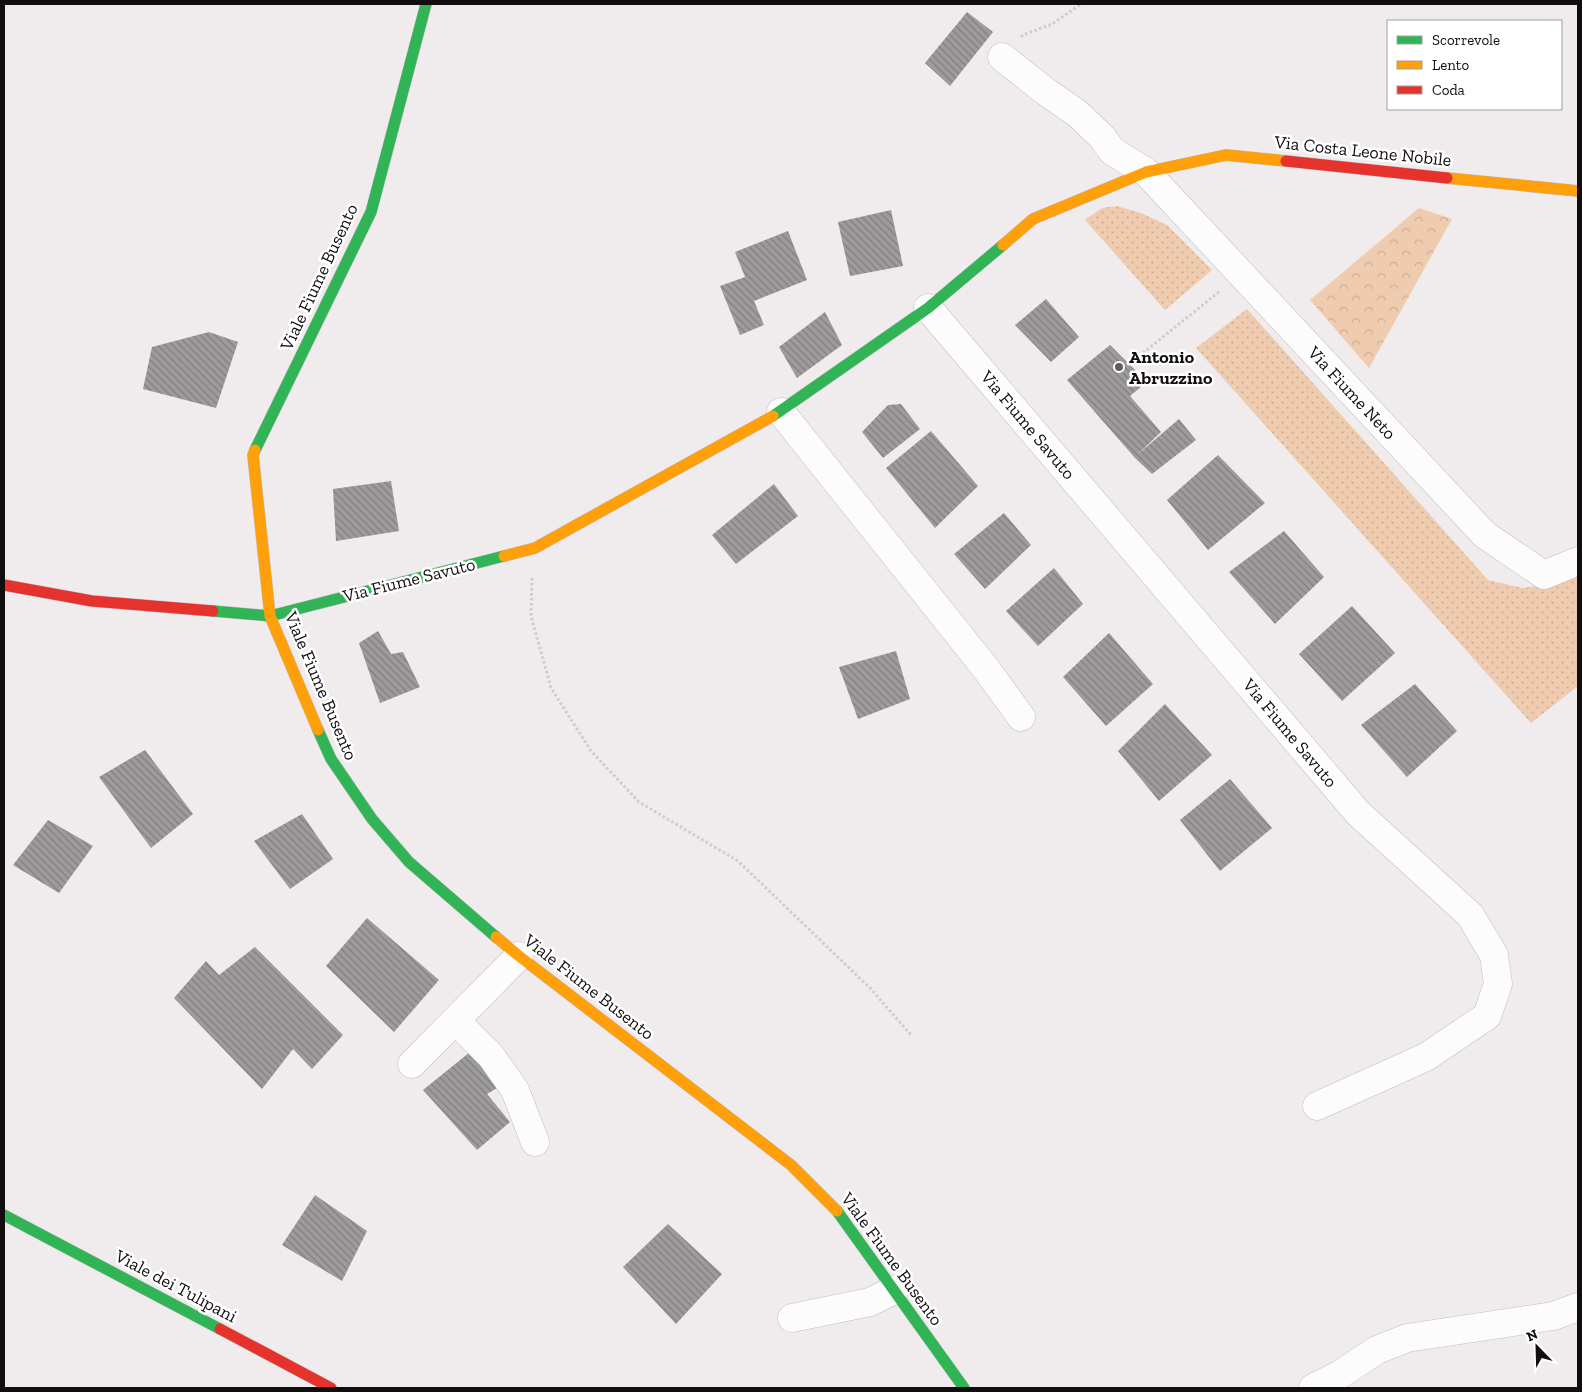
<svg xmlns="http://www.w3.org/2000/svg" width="1582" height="1392" font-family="'Zilla Slab',serif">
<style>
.grass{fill:url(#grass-dots)}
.park{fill:url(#park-crowns)}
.building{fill:url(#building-back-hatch)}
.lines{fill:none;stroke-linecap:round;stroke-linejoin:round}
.street-casing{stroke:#c1bdbf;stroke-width:29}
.fast-casing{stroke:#c1bdbf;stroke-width:12}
.slow-casing{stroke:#c1bdbf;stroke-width:12}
.jam-casing{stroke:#c1bdbf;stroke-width:12}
.path{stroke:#ceccce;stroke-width:3;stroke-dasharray:2.5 2.5;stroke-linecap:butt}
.street{stroke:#fdfcfc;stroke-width:28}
.fast{stroke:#30b455;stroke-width:11}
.slow{stroke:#ff9f0a;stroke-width:11}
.jam{stroke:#e5322d;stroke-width:11}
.poi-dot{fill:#605b5d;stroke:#fff;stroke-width:2}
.labels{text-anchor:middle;stroke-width:5;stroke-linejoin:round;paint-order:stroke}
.street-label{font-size:18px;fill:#120e10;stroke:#fff}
.poi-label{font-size:18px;font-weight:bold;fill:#120e10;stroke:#fff;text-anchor:start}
</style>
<defs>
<pattern id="grass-dots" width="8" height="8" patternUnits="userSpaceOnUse" patternTransform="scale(1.25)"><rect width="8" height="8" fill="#efccaf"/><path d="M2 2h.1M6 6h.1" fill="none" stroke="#ccae96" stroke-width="1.8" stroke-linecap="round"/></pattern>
<pattern id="park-crowns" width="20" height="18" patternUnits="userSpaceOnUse" patternTransform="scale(1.25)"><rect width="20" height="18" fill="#efccaf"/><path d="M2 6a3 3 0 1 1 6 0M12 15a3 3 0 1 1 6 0" fill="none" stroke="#ccae96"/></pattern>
<pattern id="building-back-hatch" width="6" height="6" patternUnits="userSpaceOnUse" patternTransform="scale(1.25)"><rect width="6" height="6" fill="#9e9b9d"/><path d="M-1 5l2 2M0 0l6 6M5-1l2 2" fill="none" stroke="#7f7d7f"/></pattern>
</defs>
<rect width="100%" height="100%" fill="#f0ebed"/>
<!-- grass -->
<g class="grass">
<polygon points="1117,206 1141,213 1167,225 1212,270 1165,310 1085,220 1102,208"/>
<polygon points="1247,309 1488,580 1523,588 1551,584 1578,576 1578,686 1531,723 1196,348"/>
</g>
<!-- park -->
<polygon class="park" points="1419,208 1452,219 1369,368 1310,300"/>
<!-- building -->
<g class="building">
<polygon points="967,12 993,32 950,86 925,63"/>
<polygon points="891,210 903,266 850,276 838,222"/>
<polygon points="788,231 807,280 754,301 764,325 740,335 720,286 745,277 735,252"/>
<polygon points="1046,299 1079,337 1051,362 1015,325"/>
<polygon points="825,312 842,345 797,378 779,347"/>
<polygon points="209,332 238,342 216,408 143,389 152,347"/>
<polygon points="1110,345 1147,382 1130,396 1161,432 1137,455 1179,419 1196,440 1152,474 1135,458 1067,380"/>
<polygon points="901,404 920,429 883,458 862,432 888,405"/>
<polygon points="931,431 978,486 935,528 886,468"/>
<polygon points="1218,455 1265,503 1208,550 1167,500"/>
<polygon points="391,481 399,531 336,541 333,489"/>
<polygon points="774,484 798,516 736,564 712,535"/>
<polygon points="1004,513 1031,545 985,589 954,554"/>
<polygon points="1284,531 1324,577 1275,624 1229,572"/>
<polygon points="1054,568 1083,604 1038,646 1006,611"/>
<polygon points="1352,606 1395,653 1342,701 1299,654"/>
<polygon points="378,631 391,654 403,652 420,687 380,703 359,643"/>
<polygon points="1109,633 1153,684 1106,726 1063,677"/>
<polygon points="896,651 910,699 858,719 839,667"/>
<polygon points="1415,684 1457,731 1407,777 1361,725"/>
<polygon points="1165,704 1212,755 1159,801 1118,751"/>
<polygon points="145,750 193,814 151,848 99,777"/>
<polygon points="1230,779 1272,828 1220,871 1180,820"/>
<polygon points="302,814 333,859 290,889 254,841"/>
<polygon points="48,820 93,846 59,893 13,865"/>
<polygon points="367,918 439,980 394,1032 326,966"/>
<polygon points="255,947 343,1035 312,1069 293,1049 262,1089 174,998 206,961 219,975"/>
<polygon points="470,1052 502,1085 487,1094 510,1122 477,1150 423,1090"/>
<polygon points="315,1195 367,1231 342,1281 282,1245"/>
<polygon points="668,1224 722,1274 676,1324 623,1267"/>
</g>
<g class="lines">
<defs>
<g id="street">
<polyline points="1002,57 1045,91 1078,114 1103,138 1112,151 1146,172 1485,535 1544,575 1578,561"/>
<polyline points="928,308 1358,813 1470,915 1494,955 1498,984 1487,1016 1426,1057 1317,1106"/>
<polyline points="781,412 987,670 1021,717"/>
<polyline points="456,1021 491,1056 515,1090 535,1142"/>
<polyline points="412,1064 519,956"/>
<polyline points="792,1318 870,1302 894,1290"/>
<polyline points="1313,1388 1339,1375 1377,1350 1407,1338 1553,1316 1578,1307"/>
</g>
<g id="fast">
<polyline points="773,416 928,308 1003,245"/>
<polyline points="255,450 371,212 426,4"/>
<polyline points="213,611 270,616 504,556"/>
<polyline points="318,730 331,759 372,819 409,862 496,937"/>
<polyline points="837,1211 964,1388"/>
<polyline points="4,1215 220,1329"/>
</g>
<g id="slow">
<polyline points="1447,178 1578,191"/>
<polyline points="1003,245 1033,219 1146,172 1226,155 1286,161"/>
<polyline points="255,450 253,455 270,616 318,730"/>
<polyline points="504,556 535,548 773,416"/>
<polyline points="496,937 519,956 791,1165 837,1211"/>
</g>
<g id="jam">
<polyline points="1286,161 1447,178"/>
<polyline points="4,585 92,601 213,611"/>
<polyline points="220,1329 331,1388"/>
</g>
</defs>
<!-- street casing -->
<use href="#street" class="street-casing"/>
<!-- fast casing -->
<use href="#fast" class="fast-casing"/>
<!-- slow casing -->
<use href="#slow" class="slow-casing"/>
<!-- jam casing -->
<use href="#jam" class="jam-casing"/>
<!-- path -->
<g class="path">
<polyline points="1021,37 1023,35 1052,24 1081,4"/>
<polyline points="1143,353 1220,291"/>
<polyline points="532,578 531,616 551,688 591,751 639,802 738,861 870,988 911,1035"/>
</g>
<!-- street -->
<use href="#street" class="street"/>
<!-- fast -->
<use href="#fast" class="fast"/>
<!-- slow -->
<use href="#slow" class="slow"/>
<!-- jam -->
<use href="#jam" class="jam"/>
</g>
<!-- markers -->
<circle class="poi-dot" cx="1119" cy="367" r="5"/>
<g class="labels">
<!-- street labels -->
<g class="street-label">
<text transform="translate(1363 151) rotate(6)" y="6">Via Costa Leone Nobile</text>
<text transform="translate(319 277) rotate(-65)" y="6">Viale Fiume Busento</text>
<text transform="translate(1352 393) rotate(47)" y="6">Via Fiume Neto</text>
<text transform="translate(1028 425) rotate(50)" y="6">Via Fiume Savuto</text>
<text transform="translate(409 580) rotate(-14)" y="6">Via Fiume Savuto</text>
<text transform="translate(321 686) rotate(67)" y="6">Viale Fiume Busento</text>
<text transform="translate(1290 733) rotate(50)" y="6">Via Fiume Savuto</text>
<text transform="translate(589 987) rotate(38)" y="6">Viale Fiume Busento</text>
<text transform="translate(892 1259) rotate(54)" y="6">Viale Fiume Busento</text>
<text transform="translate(176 1286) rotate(28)" y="6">Viale dei Tulipani</text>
</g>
<!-- poi labels -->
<g class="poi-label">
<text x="1129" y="363">Antonio<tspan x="1129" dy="21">Abruzzino</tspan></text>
</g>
</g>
<!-- border -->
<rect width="1582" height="1392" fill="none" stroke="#120e10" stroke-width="10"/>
<!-- legend -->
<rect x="1387" y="20" width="175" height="90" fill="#ffffff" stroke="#a09f9f"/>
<rect x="1397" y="36" width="25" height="8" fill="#30b455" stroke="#a09f9f"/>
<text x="1432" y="45" font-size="15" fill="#120e10">Scorrevole</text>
<rect x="1397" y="61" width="25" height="8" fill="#ff9f0a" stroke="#a09f9f"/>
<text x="1432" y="70" font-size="15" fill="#120e10">Lento</text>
<rect x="1397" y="86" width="25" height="8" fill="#e5322d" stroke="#a09f9f"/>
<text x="1432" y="95" font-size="15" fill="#120e10">Coda</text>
<!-- north arrow -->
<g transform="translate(1537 1347) rotate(337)" stroke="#ffffff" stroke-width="4" paint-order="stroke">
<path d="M0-4L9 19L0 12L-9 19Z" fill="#120e10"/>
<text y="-8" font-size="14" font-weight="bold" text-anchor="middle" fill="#120e10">N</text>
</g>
</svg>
